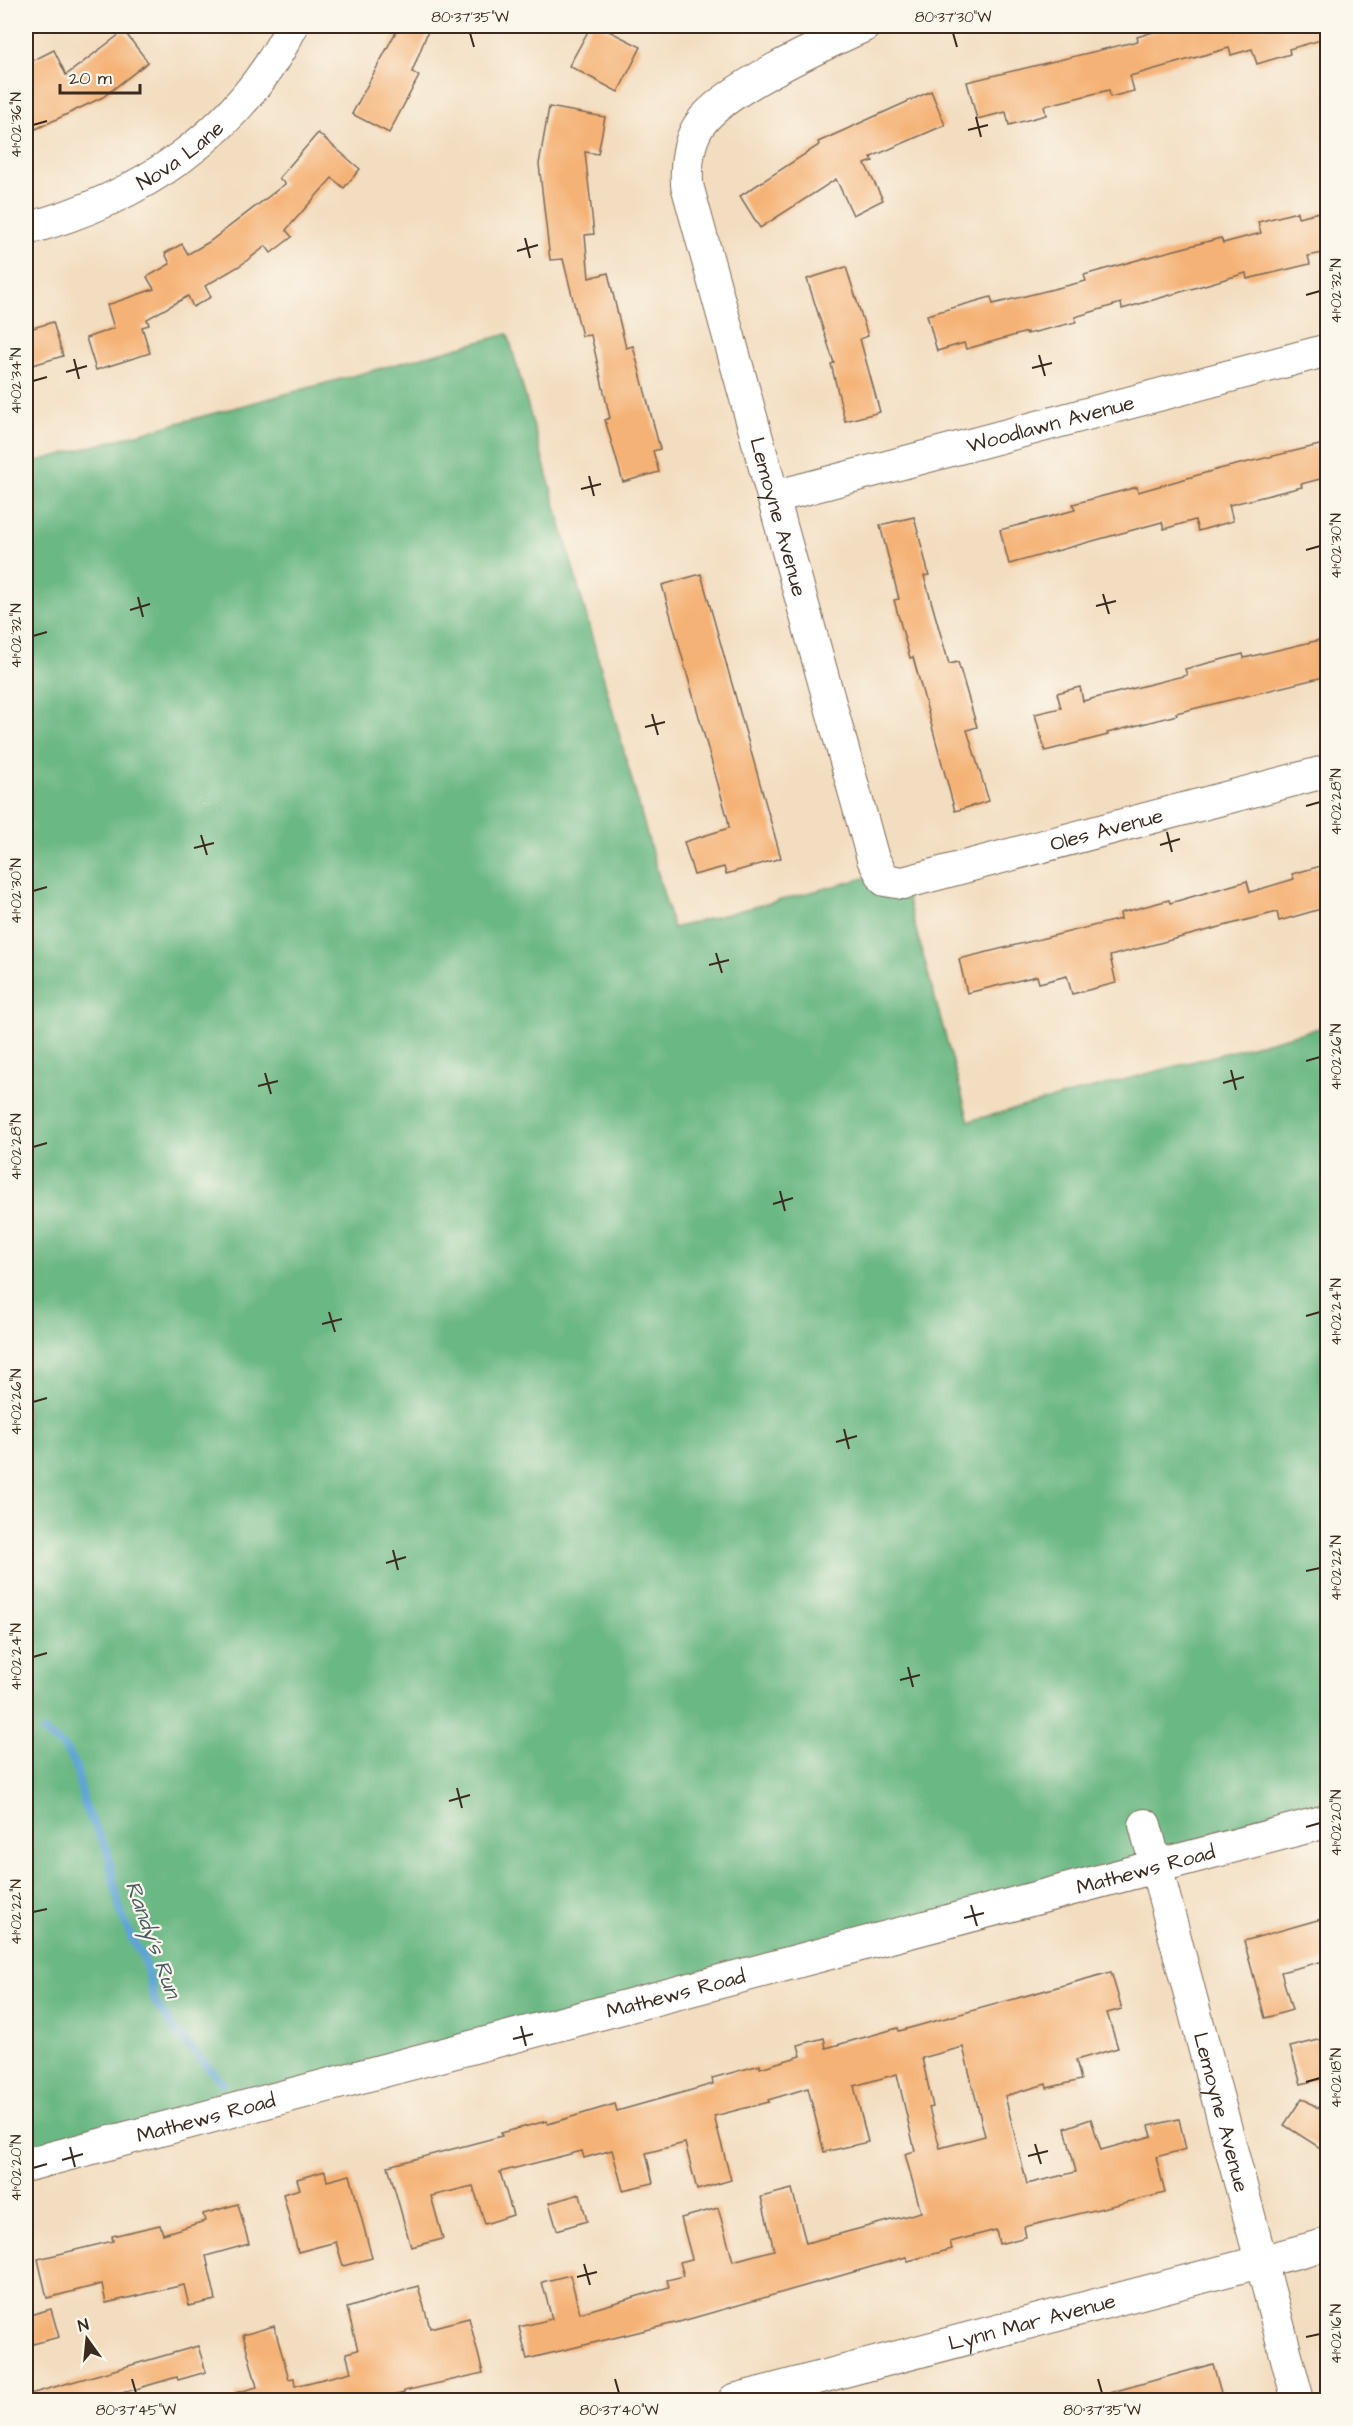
<svg xmlns="http://www.w3.org/2000/svg" width="1353" height="2426" font-family="'Architects Daughter',sans-serif">
<style>
.forest{fill:#6bb883;stroke:#537150;stroke-width:1.5}
.lines{fill:none;stroke-linecap:round;stroke-linejoin:round}
.stream{stroke:#5ea4d4;stroke-width:8}
.building{fill:#f5b276;fill-rule:evenodd}
.minor-casing{stroke:#7b6957;stroke-width:34}
.tertiary-casing{stroke:#7b6957;stroke-width:35}
.minor{stroke:#fff;stroke-width:32}
.tertiary{stroke:#fff;stroke-width:33}
.ticks{fill:none;stroke:#3b2a1e;stroke-width:2}
.labels{text-anchor:middle;stroke-width:4.5;stroke-linejoin:round;paint-order:stroke}
.street-label{font-size:21px;fill:#3b2a1e;stroke:#fbf7ec}
.water-label{font-size:22px;font-style:italic;fill:#495b67;stroke:#fbf7ec}
.neatline{fill:none;stroke:#3b2a1e;stroke-width:2}
.ticks-label{font-size:15px;text-anchor:middle;fill:#3b2a1e}
</style>
<rect width="100%" height="100%" fill="#fbf7ec"/>
<filter id="ink" filterUnits="userSpaceOnUse"><feTurbulence type="fractalNoise" baseFrequency=".0167" numOctaves="2"/><feDisplacementMap in="SourceGraphic" scale="12" xChannelSelector="R" yChannelSelector="G"/><feConvolveMatrix kernelMatrix="1 2 1 2 8 2 1 2 1" color-interpolation-filters="sRGB"/></filter>
<filter id="wash" filterUnits="userSpaceOnUse"><feTurbulence type="fractalNoise" baseFrequency=".008" numOctaves="4" result="noise"/><feDisplacementMap in="SourceGraphic" scale="24" xChannelSelector="R" yChannelSelector="G"/><feGaussianBlur stdDeviation="1.35" result="paint"/><feColorMatrix in="noise" values="0 0 0 0 0 0 0 0 0 0 0 0 0 0 0 0 0 1.4 0 .05"/><feComposite in="paint" operator="in"/></filter>
<g filter="url(#wash)">
<rect width="100%" height="100%" fill="#f3ddc0"/>
<!-- forest -->
<polygon class="forest" points="508,334 673,928 880,874 903,883 969,1121 1327,1026 1327,1821 26,2165 26,464"/>
<g class="lines">
<!-- stream -->
<polyline class="stream" points="44,1732 64,1747 75,1763 85,1807 107,1850 120,1910 131,1937 144,1959 155,2002 175,2031 223,2083"/>
</g>
<g id="blocks">
<!-- building -->
<g class="building">
<polygon points="399,26 430,26 412,72 419,76 389,133 352,114"/>
<polygon points="591,26 599,26 641,47 618,92 569,66"/>
<polygon points="1162,26 1328,26 1328,38 1289,49 1290,54 1257,64 1252,49 1231,55 1229,48 1130,76 1134,91 1110,97 1109,90 1044,106 1046,115 1009,125 1006,112 977,119 967,82 1138,41 1137,37 1163,29"/>
<polygon points="124,31 148,62 103,97 36,129 26,107 26,64 54,50 66,75"/>
<polygon points="931,91 945,125 871,157 873,161 865,164 883,200 853,215 836,179 760,228 740,196 819,145 818,142"/>
<polygon points="549,107 605,117 598,154 585,152 594,234 585,235 589,278 608,273 626,348 633,346 660,449 653,451 659,472 623,482 605,420 610,418 591,335 582,336 563,259 550,260 539,164"/>
<polygon points="318,133 360,169 344,188 332,178 286,230 292,237 271,253 266,246 241,265 205,286 211,297 193,307 188,296 147,319 149,325 142,327 150,353 96,370 86,338 114,328 107,305 154,289 147,277 170,264 165,253 182,244 188,254 209,242 285,184 279,178"/>
<polygon points="1328,210 1328,252 1308,256 1310,264 1247,279 1246,273 1122,309 1121,303 1075,317 1076,322 1027,334 1027,332 966,349 964,343 937,351 927,315 991,297 993,304 1086,281 1084,275 1148,257 1221,238 1223,243 1261,233 1258,222 1297,212 1298,217"/>
<polygon points="846,267 868,336 860,339 880,412 845,421 831,364 834,363 807,279"/>
<polygon points="53,322 63,356 26,367 26,330"/>
<polygon points="1328,443 1328,477 1301,484 1302,487 1229,505 1233,521 1198,531 1195,520 1164,529 1162,522 1009,564 1000,530 1075,510 1073,504 1137,487 1138,492 1219,469"/>
<polygon points="914,517 929,575 924,576 949,664 958,662 977,727 967,730 989,801 955,811 913,657 910,658 894,600 899,599 880,525"/>
<polygon points="701,574 781,858 726,874 724,867 694,875 684,842 729,828 728,820 662,585"/>
<polygon points="1328,638 1328,676 1176,713 1177,715 1107,733 1108,735 1045,751 1035,714 1061,708 1057,693 1080,687 1083,701 1187,675 1185,669 1243,654 1244,658"/>
<polygon points="1328,864 1328,907 1279,921 1277,912 1110,956 1116,983 1072,994 1067,976 1039,983 1037,976 967,993 959,959 1121,919 1120,913 1169,900 1170,903 1247,881 1250,892 1294,879 1292,874"/>
<polygon points="1328,1917 1328,1960 1281,1972 1292,2010 1265,2018 1244,1941"/>
<path d="M1111 1972 1122 2009 1107 2013 1118 2048 1076 2060 1081 2080 1047 2088 1046 2084 1005 2096 1027 2184 1076 2172 1065 2128 1091 2119 1101 2150 1152 2136 1149 2126 1179 2119 1186 2149 1156 2157 1165 2193 1024 2227 1026 2237 999 2244 996 2230 950 2242 952 2249 908 2261 906 2257 679 2322 527 2359 519 2327 552 2319 542 2282 570 2275 580 2313 669 2287 667 2280 684 2276 680 2262 692 2259 681 2218 718 2208 733 2261 774 2250 761 2197 792 2189 806 2243 921 2212 905 2154 915 2151 897 2074 854 2086 868 2142 824 2152 808 2088 768 2100 769 2102 714 2116 731 2180 697 2190 685 2143 646 2153 653 2183 623 2190 612 2150 584 2158 582 2151 500 2172 513 2215 485 2224 473 2186 431 2196 443 2239 411 2247 388 2166 502 2136 501 2133 547 2121 548 2124 615 2104 617 2111 713 2084 712 2078 760 2065V2068L801 2056 798 2045 824 2038 826 2048 898 2028 899 2031ZM963 2047 985 2136 940 2148 929 2108 933 2107 922 2058Z"/>
<polygon points="1323,2039 1328,2056 1328,2077 1301,2084 1290,2047"/>
<polygon points="1302,2098 1328,2114 1328,2153 1284,2125"/>
<polygon points="325,2171 327,2181 350,2175 372,2258 343,2266 336,2242 298,2252 283,2194 300,2189 297,2179"/>
<polygon points="580,2194 587,2221 557,2230 549,2203"/>
<polygon points="238,2204 249,2244 206,2256 216,2300 189,2306 184,2285 106,2303 102,2284 47,2298 38,2259 113,2241 112,2236 160,2225 163,2234 205,2221 203,2214"/>
<polygon points="418,2286 430,2328 469,2318 483,2373 404,2391 404,2393 378,2400 236,2400 235,2393 257,2387 243,2335 274,2326 289,2379 294,2378 295,2386 351,2372 346,2353 358,2350 347,2308"/>
<polygon points="51,2309 59,2337 33,2344 26,2316"/>
<polygon points="198,2346 206,2372 178,2380 177,2377 98,2400 31,2400 30,2394"/>
<polygon points="1213,2364 1223,2400 1106,2400 1105,2394"/>
</g>
</g>
</g>
<g filter="url(#ink)">
<use href="#blocks" fill-opacity="0" stroke="#7b6957" stroke-width="1.5"/>
<g class="lines">
<defs>
<g id="minor">
<path id="s1" d="M864 26C824 44 724 89 700 124 688 141 686 165 687 185L873 859 885 880 903 883 1328 771"/>
<path id="s2" d="M26 229C139 199 239 134 292 26"/>
<path id="s3" d="M774 497 1328 350"/>
<path id="s4" d="M1145 1825 1298 2400"/>
<path id="s5" d="M734 2400 1328 2244"/>
</g>
<g id="tertiary">
<path id="s6" d="M26 2165 1328 1821"/>
</g>
</defs>
<!-- minor casing -->
<use href="#minor" class="minor-casing"/>
<!-- tertiary casing -->
<use href="#tertiary" class="tertiary-casing"/>
<!-- minor -->
<use href="#minor" class="minor"/>
<!-- tertiary -->
<use href="#tertiary" class="tertiary"/>
</g>
</g>
<!-- ticks -->
<path class="ticks" d="M470 33 474 47M953 33 957 47M976 117 981 137M33 125 47 121M968 130 988 125M525 238 530 258M517 251 538 245M1306 295 1320 291M1039 355 1045 376M74 359 79 379M1032 368 1052 363M66 372 87 366M33 381 47 377M589 476 594 496M581 489 601 484M1306 550 1320 546M1103 594 1109 614M138 597 143 617M1096 606 1116 601M130 610 150 604M33 636 47 632M652 714 658 735M645 727 665 722M1306 806 1320 802M1167 832 1172 852M201 835 207 855M1160 845 1180 839M194 848 214 843M33 891 47 887M716 953 722 973M709 965 729 960M1306 1061 1320 1057M1231 1070 1236 1090M265 1073 271 1094M1223 1083 1244 1077M258 1086 278 1081M33 1147 47 1143M780 1191 785 1211M773 1204 793 1198M329 1312 335 1332M1306 1316 1320 1312M322 1324 342 1319M33 1402 47 1398M844 1429 849 1449M836 1442 857 1436M393 1550 398 1570M386 1563 406 1557M1306 1571 1320 1568M33 1657 47 1653M908 1667 913 1687M900 1680 920 1675M457 1788 462 1808M449 1801 470 1795M1306 1827 1320 1823M971 1905 977 1926M33 1912 47 1909M964 1918 984 1913M521 2026 526 2046M513 2039 533 2034M1306 2082 1320 2078M1035 2144 1041 2164M70 2147 75 2167M1028 2156 1048 2151M62 2160 83 2154M33 2168 47 2164M584 2264 590 2285M577 2277 597 2272M1306 2337 1320 2334M132 2379 136 2393M615 2379 619 2393M1098 2379 1102 2393"/>
<g class="labels">
<!-- street labels -->
<g class="street-label">
<text dy="7" stroke="none"><textPath href="#s2" startOffset="172">Nova Lane</textPath></text>
<text dy="7" stroke="none"><textPath href="#s3" startOffset="286">Woodlawn Avenue</textPath></text>
<text dy="7" stroke="none"><textPath href="#s1" startOffset="600">Lemoyne Avenue</textPath></text>
<text dy="7" stroke="none"><textPath href="#s1" startOffset="1208">Oles Avenue</textPath></text>
<text dy="7" stroke="none"><textPath href="#s6" startOffset="1158">Mathews Road</textPath></text>
<text dy="7" stroke="none"><textPath href="#s6" startOffset="672">Mathews Road</textPath></text>
<text dy="7" stroke="none"><textPath href="#s4" startOffset="297">Lemoyne Avenue</textPath></text>
<text dy="7" stroke="none"><textPath href="#s6" startOffset="186">Mathews Road</textPath></text>
<text dy="7" stroke="none"><textPath href="#s5" startOffset="308">Lynn Mar Avenue</textPath></text>
</g>
<!-- water labels -->
<g class="water-label">
<text transform="translate(154 1939) rotate(70)" y="8">Randy's Run</text>
</g>
</g>
<!-- margin -->
<rect width="1353" height="2426" fill="none" stroke="#fbf7ec" stroke-width="66"/>
<!-- north arrow -->
<g transform="translate(87 2339) rotate(345)" stroke="#fbf7ec" stroke-width="4.5" paint-order="stroke">
<path d="M0-4.5L10 22L0 15L-10 22Z" fill="#3b2a1e"/>
<text y="-9" font-size="16" font-weight="bold" text-anchor="middle" fill="#3b2a1e">N</text>
</g>
<!-- scale -->
<path d="M60 84v9h80v-9" fill="none" stroke="#3b2a1e" stroke-width="3"/>
<text x="69" y="84" font-size="18" fill="#3b2a1e" stroke="#fbf7ec" stroke-width="4.5" paint-order="stroke">20 m</text>
<rect x="33" y="33" width="1287" height="2360" class="neatline"/>
<g class="ticks-label">
<text x="470" y="22">80°37'35"W</text>
<text x="953" y="22">80°37'30"W</text>
<text transform="translate(16 125) rotate(-90)" y="5">41°02'36"N</text>
<text transform="translate(1336 291) rotate(-90)" y="5">41°02'32"N</text>
<text transform="translate(16 381) rotate(-90)" y="5">41°02'34"N</text>
<text transform="translate(1336 546) rotate(-90)" y="5">41°02'30"N</text>
<text transform="translate(16 636) rotate(-90)" y="5">41°02'32"N</text>
<text transform="translate(1336 802) rotate(-90)" y="5">41°02'28"N</text>
<text transform="translate(16 891) rotate(-90)" y="5">41°02'30"N</text>
<text transform="translate(1336 1057) rotate(-90)" y="5">41°02'26"N</text>
<text transform="translate(16 1147) rotate(-90)" y="5">41°02'28"N</text>
<text transform="translate(1336 1312) rotate(-90)" y="5">41°02'24"N</text>
<text transform="translate(16 1402) rotate(-90)" y="5">41°02'26"N</text>
<text transform="translate(1336 1568) rotate(-90)" y="5">41°02'22"N</text>
<text transform="translate(16 1657) rotate(-90)" y="5">41°02'24"N</text>
<text transform="translate(1336 1823) rotate(-90)" y="5">41°02'20"N</text>
<text transform="translate(16 1912) rotate(-90)" y="5">41°02'22"N</text>
<text transform="translate(1336 2078) rotate(-90)" y="5">41°02'18"N</text>
<text transform="translate(16 2168) rotate(-90)" y="5">41°02'20"N</text>
<text transform="translate(1336 2334) rotate(-90)" y="5">41°02'16"N</text>
<text x="136" y="2415">80°37'45"W</text>
<text x="619" y="2415">80°37'40"W</text>
<text x="1102" y="2415">80°37'35"W</text>
</g>
</svg>
